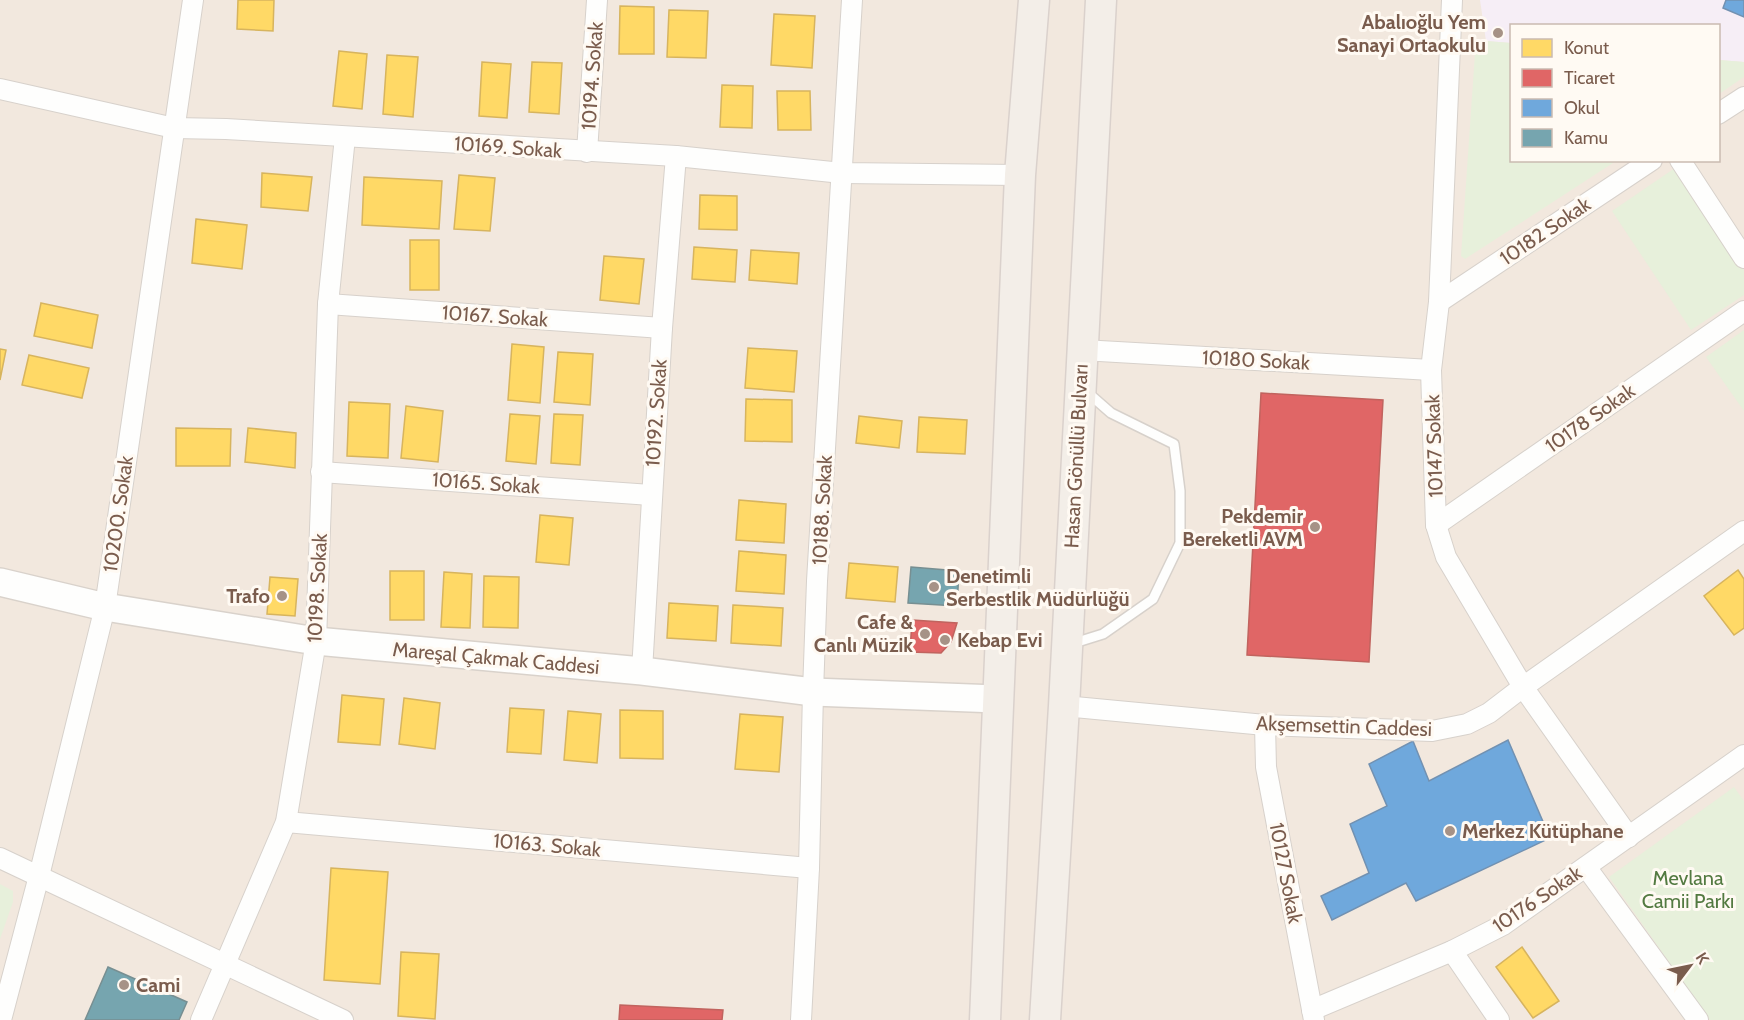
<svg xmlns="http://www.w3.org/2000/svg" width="1744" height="1020" font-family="Cabin,sans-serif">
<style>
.residential{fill:#f2e8de;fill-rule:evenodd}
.education{fill:#f6eef6}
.green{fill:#e7f0db}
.homes{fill:#ffd966;stroke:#d7b45e;stroke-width:1.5}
.shops{fill:#e06666;stroke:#c1635e;stroke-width:1.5}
.schools{fill:#6fa8dc;stroke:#7291b1;stroke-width:1.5}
.public{fill:#76a5af;stroke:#778f92;stroke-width:1.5}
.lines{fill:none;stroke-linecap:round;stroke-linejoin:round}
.lane-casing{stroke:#d7d1cb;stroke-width:12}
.street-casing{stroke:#d7d1cb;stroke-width:22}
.secondary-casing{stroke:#d9d2cb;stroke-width:30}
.primary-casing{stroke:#dad1cc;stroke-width:33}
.lane{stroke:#fefefd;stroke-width:9}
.street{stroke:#fefefd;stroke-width:20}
.secondary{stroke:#fefefd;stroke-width:27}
.primary{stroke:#f3eee8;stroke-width:30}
.poi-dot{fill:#a69286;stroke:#fffaf3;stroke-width:2}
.labels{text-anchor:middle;stroke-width:6;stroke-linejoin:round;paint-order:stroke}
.poi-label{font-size:20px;font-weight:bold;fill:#7a5c4d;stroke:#fffaf3;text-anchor:end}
.street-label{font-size:20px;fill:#7a5c4d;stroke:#fffaf3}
.park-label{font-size:20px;fill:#537a41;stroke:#fffaf3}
</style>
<rect width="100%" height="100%" fill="#f9f5f0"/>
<!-- residential -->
<path class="residential" d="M0 0H1744V1020H0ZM1512 26H1718V160H1512Z"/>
<!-- education -->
<polygon class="education" points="1480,0 1744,0 1744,62 1719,60 1718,26 1512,26 1511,43 1486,41"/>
<!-- green -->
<g class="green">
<polygon points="1486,41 1511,43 1512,160 1616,161 1465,259 1461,256 1475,53"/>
<polygon points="1719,60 1744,62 1744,77 1719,94"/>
<polygon points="1675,168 1744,270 1744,295 1691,330 1612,211"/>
<polygon points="1744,330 1744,411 1706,357"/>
<polygon points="1734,787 1744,801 1744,1020 1710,1020 1609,877"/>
<polygon points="0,884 13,891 13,902 0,939"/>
</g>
<!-- homes -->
<g class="homes">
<polygon points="238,0 274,0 273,31 237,29"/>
<polygon points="620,6 654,7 654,54 619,54"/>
<polygon points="669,10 708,11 706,58 667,57"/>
<polygon points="774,14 815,16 812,68 771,65"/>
<polygon points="339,51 367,54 362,109 333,106"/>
<polygon points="387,55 418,57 413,117 383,114"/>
<polygon points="482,62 511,64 507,118 479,116"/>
<polygon points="532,62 562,63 559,114 529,112"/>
<polygon points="722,85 753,86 752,128 720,127"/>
<polygon points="777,91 810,91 811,130 778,130"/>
<polygon points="262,173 312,177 308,211 261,207"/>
<polygon points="459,175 495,178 490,231 454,229"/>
<polygon points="364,177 442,181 439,229 362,225"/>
<polygon points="700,195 737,196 737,230 699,229"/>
<polygon points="196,219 247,225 242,269 192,263"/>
<rect x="410" y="240" width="29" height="50"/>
<polygon points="694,247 737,250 735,282 692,279"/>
<polygon points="751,250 799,253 797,284 749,280"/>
<polygon points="604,256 644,259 639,304 600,300"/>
<polygon points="41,303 98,315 92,348 34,336"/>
<polygon points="512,344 544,347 540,403 508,400"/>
<polygon points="748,348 797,351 794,392 745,388"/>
<polygon points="0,349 6,350 0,380"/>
<polygon points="558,352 593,354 590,405 554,402"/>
<polygon points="29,355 89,368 82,398 22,385"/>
<polygon points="746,399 792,400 792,442 745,441"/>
<polygon points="349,402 390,404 388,458 347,456"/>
<polygon points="406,406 443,411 438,462 401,458"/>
<polygon points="510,414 540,416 536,464 506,461"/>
<polygon points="554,414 583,415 580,465 551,463"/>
<polygon points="859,416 902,421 899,448 856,443"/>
<polygon points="919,417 967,420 965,454 917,452"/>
<polygon points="176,428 231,429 230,466 176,466"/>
<polygon points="248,428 296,433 295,468 245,462"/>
<polygon points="739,500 786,504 784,543 736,540"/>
<polygon points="540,515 573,518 569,565 536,562"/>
<polygon points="739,551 786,555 784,594 736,591"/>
<polygon points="849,563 898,567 895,602 846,598"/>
<polygon points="1738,570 1744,579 1744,628 1734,635 1704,596"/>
<rect x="390" y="571" width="34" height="49"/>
<polygon points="444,572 472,574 470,628 441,627"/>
<polygon points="484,576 519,577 518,628 483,627"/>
<polygon points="270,577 298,579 295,616 267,614"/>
<polygon points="669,603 718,606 716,641 667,638"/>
<polygon points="733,605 783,608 781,646 731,643"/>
<polygon points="342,695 384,699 380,745 338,742"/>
<polygon points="404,698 440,703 435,749 399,744"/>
<polygon points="510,708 544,710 541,754 507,752"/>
<polygon points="620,710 663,711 663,759 620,758"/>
<polygon points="568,711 601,714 597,763 564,760"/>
<polygon points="740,714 783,717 779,772 735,769"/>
<polygon points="331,868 388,872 380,984 324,980"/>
<polygon points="1522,947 1559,1001 1533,1018 1496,967"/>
<polygon points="401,952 439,954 435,1019 398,1016"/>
</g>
<!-- shops -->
<g class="shops">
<polygon points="1261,393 1383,400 1369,662 1247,655"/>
<polygon points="912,620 957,623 951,642 941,653 910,652"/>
<polygon points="620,1005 723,1010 722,1020 619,1020"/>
</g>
<!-- schools -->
<g class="schools">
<polygon points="1726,0 1744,0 1744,17 1723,8"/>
<polygon points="1508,740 1550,838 1416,901 1406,883 1332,920 1321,896 1369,873 1350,824 1387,806 1369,764 1413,741 1429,781"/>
</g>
<!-- public -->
<g class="public">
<polygon points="911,567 959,571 957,606 908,603"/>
<polygon points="108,967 187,1002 179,1020 85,1020"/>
</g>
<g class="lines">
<defs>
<polyline id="lane" points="1071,644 1103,634 1153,599 1180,543 1180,491 1174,444 1111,413 1087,392"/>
<g id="street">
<polyline points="1452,0 1439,302 1431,370 1436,525 1446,557 1523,687 1629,837"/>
<polyline points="0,89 174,128 226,129 676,156 842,173 1020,175"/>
<polyline points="1718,114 1744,97"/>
<polyline points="587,152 597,0"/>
<polyline points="1680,160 1744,258"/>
<polyline points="1439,302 1652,160"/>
<polyline points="328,304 662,328"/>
<polyline points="1082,350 1431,370"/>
<polyline points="321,472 651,495"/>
<polyline points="1436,525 1744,311"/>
<polyline points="642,671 662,328 676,156"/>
<polyline points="1064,706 1265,725 1432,731 1467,724 1489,713 1523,687 1744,531"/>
<polyline points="1265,725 1266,767 1314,1020"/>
<polyline points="286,822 809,868"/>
<polyline points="0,858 343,1020"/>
<polyline points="1586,867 1698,1020"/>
<polyline points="1452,951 1499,1020"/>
<polyline points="1312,1010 1452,951 1503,925 1744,755"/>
<polyline points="1,1020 39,876 105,607 193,0"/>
<polyline points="201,1020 286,822 316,641 328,304 345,137"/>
<polyline points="801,1020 809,868 813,692 817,581 852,0"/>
</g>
<polyline id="secondary" points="0,582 105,607 316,641 642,671 813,692 997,699"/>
<g id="primary">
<polyline points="985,1020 1020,175 1034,0"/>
<polyline points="1045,1020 1064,706 1101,0"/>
</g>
</defs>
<!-- lane casing -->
<use href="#lane" class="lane-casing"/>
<!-- street casing -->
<use href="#street" class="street-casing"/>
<!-- secondary casing -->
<use href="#secondary" class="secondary-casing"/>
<!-- primary casing -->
<use href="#primary" class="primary-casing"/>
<!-- lane -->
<use href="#lane" class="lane"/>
<!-- street -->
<use href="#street" class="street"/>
<!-- secondary -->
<use href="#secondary" class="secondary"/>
<!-- primary -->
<use href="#primary" class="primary"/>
</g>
<!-- markers -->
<g class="poi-dot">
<circle cx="1498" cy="33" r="6"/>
<circle cx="1315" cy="527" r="6"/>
<circle cx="934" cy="587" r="6"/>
<circle cx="282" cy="596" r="6"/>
<circle cx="925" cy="634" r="6"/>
<circle cx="945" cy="640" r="6"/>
<circle cx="1450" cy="831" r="6"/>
<circle cx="124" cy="985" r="6"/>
</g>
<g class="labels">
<!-- poi labels -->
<g class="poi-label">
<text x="1486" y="29">Abalıoğlu Yem<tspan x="1486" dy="23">Sanayi Ortaokulu</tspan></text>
<text x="1303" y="523">Pekdemir<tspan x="1303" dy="23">Bereketli AVM</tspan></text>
<text x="946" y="583" text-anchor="start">Denetimli<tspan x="946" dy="23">Serbestlik Müdürlüğü</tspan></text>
<text x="270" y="603">Trafo</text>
<text x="913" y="629">Cafe &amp;<tspan x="913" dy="23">Canlı Müzik</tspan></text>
<text x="957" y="647" text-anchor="start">Kebap Evi</text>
<text x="1462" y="838" text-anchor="start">Merkez Kütüphane</text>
<text x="136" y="992" text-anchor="start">Cami</text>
</g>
<!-- street labels -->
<g class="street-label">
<text transform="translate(592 76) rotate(-86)" y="7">10194. Sokak</text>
<text transform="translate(508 147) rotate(4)" y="7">10169. Sokak</text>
<text transform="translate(1545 231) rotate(-34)" y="7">10182 Sokak</text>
<text transform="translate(495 316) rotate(4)" y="7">10167. Sokak</text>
<text transform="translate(1256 360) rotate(3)" y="7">10180 Sokak</text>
<text transform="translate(656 413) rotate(-86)" y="7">10192. Sokak</text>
<text transform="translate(1590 418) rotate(-35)" y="7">10178 Sokak</text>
<text transform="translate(1434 446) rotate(-92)" y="7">10147 Sokak</text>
<text transform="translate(1076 456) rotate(-87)" y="7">Hasan Gönüllü Bulvarı</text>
<text transform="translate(486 483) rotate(4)" y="7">10165. Sokak</text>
<text transform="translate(822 510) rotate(-87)" y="7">10188. Sokak</text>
<text transform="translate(118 514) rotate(-82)" y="7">10200. Sokak</text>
<text transform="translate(317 588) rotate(-87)" y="7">10198. Sokak</text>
<text transform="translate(496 658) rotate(5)" y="7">Mareşal Çakmak Caddesi</text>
<text transform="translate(1344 726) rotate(2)" y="7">Akşemsettin Caddesi</text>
<text transform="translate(547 845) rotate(5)" y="7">10163. Sokak</text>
<text transform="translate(1286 873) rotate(79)" y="7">10127 Sokak</text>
<text transform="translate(1537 899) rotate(-34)" y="7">10176 Sokak</text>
</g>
<!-- park labels -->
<g class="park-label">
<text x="1688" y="885">Mevlana<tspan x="1688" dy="23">Camii Parkı</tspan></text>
</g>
</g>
<!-- legend -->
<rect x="1510" y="24" width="210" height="138" fill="#fffaf3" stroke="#cabbb1" stroke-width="1.5"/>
<rect x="1522" y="39" width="30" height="18" fill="#ffd966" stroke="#cabbb1" stroke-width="1.5"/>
<text x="1564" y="54" font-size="18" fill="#7a5c4d">Konut</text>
<rect x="1522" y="69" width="30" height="18" fill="#e06666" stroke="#cabbb1" stroke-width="1.5"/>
<text x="1564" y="84" font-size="18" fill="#7a5c4d">Ticaret</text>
<rect x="1522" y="99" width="30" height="18" fill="#6fa8dc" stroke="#cabbb1" stroke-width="1.5"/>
<text x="1564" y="114" font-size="18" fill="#7a5c4d">Okul</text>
<rect x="1522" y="129" width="30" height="18" fill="#76a5af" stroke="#cabbb1" stroke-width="1.5"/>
<text x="1564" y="144" font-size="18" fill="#7a5c4d">Kamu</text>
<!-- north arrow -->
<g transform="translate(1690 966) rotate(58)" stroke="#fffaf3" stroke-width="4.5" paint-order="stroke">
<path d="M0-4.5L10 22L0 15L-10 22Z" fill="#7a5c4d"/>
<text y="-9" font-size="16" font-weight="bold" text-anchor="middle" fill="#7a5c4d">K</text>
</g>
</svg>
